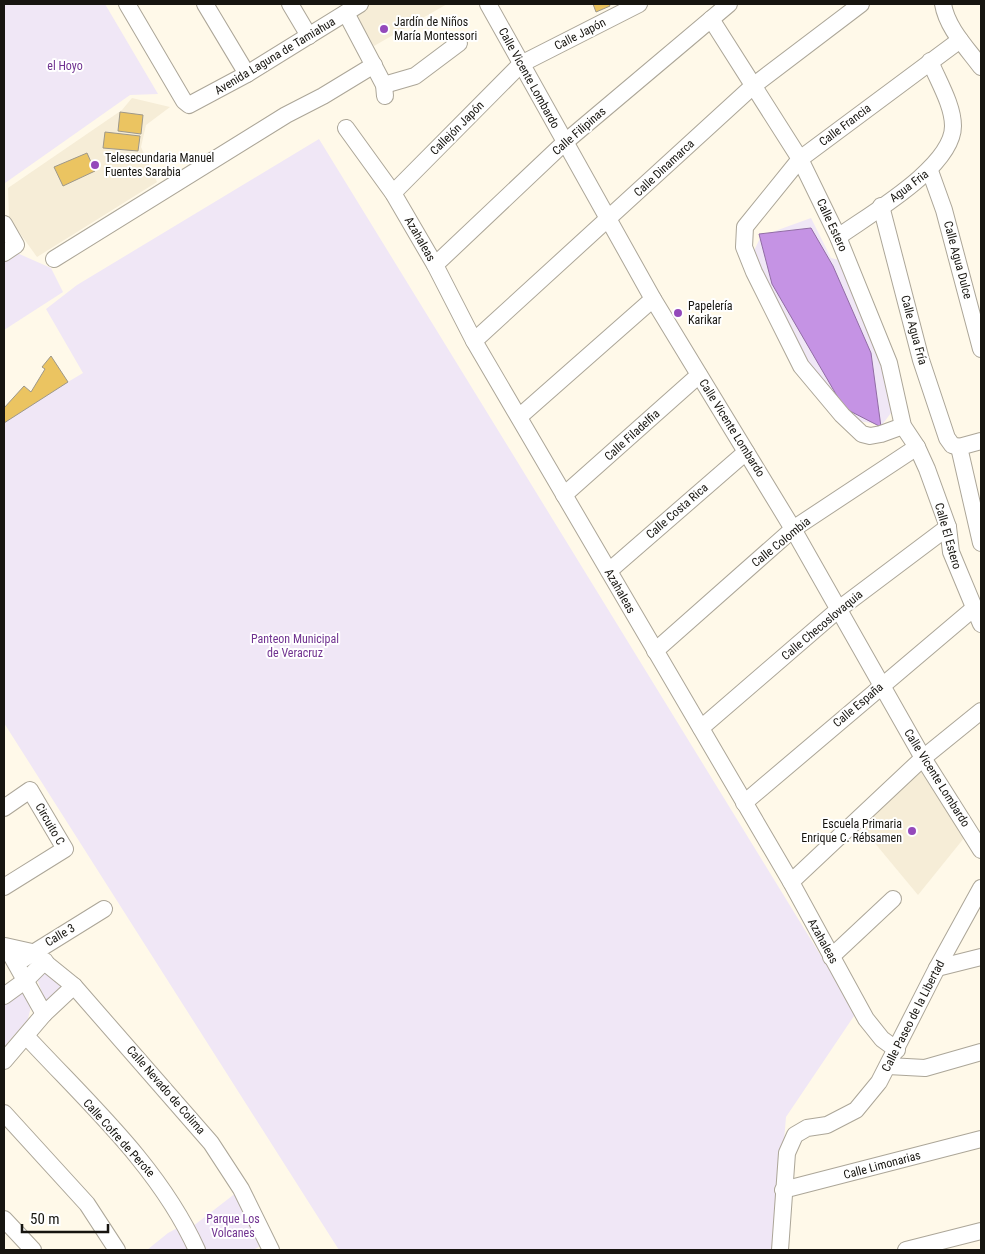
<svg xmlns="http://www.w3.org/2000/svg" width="985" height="1254" font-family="'Roboto Condensed',sans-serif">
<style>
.built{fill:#f6edd7}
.green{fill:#f0e7f6}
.water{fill:#c593e4;stroke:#916da4}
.building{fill:#ebc461;stroke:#9e988a}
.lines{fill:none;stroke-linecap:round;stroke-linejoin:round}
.minor-casing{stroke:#aca698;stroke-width:18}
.minor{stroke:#fff;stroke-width:16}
.poi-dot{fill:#9449bb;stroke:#fff;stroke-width:2}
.labels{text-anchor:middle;stroke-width:4;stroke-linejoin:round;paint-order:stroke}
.poi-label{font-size:12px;fill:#171510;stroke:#fff;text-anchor:start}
.street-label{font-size:12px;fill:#171510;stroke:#fff}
.park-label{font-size:12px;fill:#703290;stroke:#fff}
</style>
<rect width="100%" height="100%" fill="#fff9e9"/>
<!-- built -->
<g class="built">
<polygon points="369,4 447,4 374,46 354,12"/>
<polygon points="132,98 170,107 146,125 141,147 157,182 37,257 9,218 8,188 122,110"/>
<polygon points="919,769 964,838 918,895 859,824"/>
</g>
<!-- green -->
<g class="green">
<polygon points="4,4 105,4 158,94 130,95 5,183"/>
<polygon points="319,139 856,1013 786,1117 775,1250 339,1250 4,723 4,420 83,373 46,309 77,285"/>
<polygon points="811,218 831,258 848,262 902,398 882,425 847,419 821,396 752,255 761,236"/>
<polygon points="17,253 51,268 63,292 4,330 4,261"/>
<polygon points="47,966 67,986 45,1001 36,976"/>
<polygon points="22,986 32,1002 28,1019 4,1047 4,1001"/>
<polygon points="241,1189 268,1243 252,1250 147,1250 168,1233 185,1224 188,1230"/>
</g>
<!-- water -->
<polygon class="water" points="811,228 833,266 871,353 881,427 844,408 772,284 759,234"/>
<!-- building -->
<g class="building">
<polygon points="593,4 609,4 610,6 596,12"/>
<polygon points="120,112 143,115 141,134 118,131"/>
<polygon points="105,132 140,136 138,151 103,148"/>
<polygon points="87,153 95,171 63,186 54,167"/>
<polygon points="51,356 68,382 4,423 4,408 24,386 31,392 45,369 42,367"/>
</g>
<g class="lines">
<defs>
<g id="minor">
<polyline points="127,4 184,101 189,105 247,74 360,4"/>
<polyline points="205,4 247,74"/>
<polyline points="290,4 309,36"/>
<polyline points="488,4 653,299 793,529 923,758 981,850"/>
<path d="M943 4C947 28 967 48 981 67"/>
<polyline points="346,13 384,85 385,96"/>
<polyline points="711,19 800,159 838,237 889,363 903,426 917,447 927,469 948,527 951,552 981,624"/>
<polyline points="384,85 415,76 459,43"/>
<polyline points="346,128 393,193 435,265 474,341 791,882 866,1019 882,1039 897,1050"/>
<polyline points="930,171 944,210 981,349"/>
<polyline points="393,193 521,64 639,4"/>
<polyline points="881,206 921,360 947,438 952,445 959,447"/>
<polyline points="4,224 16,245 4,253"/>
<path d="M838 237C870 214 953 167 953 126 953 105 938 81 930 61"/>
<polyline points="54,259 286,115 323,96 374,65"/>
<polyline points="435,265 564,143 729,4"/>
<polyline points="474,341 753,86 861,4"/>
<polyline points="519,417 653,299"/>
<polyline points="903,426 881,434 870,436 862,434 842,415 801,366 754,272 744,247 745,227 800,159 960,40"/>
<polyline points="959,447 981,543"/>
<polyline points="959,447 981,441"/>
<polyline points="564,495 699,375"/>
<polyline points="609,571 746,452"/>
<polyline points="655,651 793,529 917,447"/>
<polyline points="701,728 839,609 948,527"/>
<polyline points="744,803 973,609"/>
<polyline points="4,808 30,790 65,849 4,887"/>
<polyline points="791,882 923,758 981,711"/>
<polyline points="5,946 32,952 74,986 211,1143 241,1189 271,1250"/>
<polyline points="11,955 44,1014"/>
<polyline points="831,957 893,899"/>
<polyline points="17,963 104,909"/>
<polyline points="937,968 981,957"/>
<polyline points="4,996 26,980 45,961"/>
<path d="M26 1036C88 1103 159 1166 197 1250"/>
<polyline points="4,1061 44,1014 74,986"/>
<polyline points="888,1066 925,1068 981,1052"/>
<polyline points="4,1113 87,1204 117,1250"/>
<polyline points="783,1190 981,1139"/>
<polyline points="4,1219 33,1250"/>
<polyline points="780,1250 787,1153 795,1135 807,1128 827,1125 856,1110 879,1082 937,968 981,888"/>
<polyline points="906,1250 981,1231"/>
</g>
</defs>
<!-- minor casing -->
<use href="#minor" class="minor-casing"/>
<!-- minor -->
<use href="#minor" class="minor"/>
</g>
<!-- markers -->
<g class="poi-dot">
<circle cx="384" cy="29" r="5"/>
<circle cx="95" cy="165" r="5"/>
<circle cx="678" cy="313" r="5"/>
<circle cx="912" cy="831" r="5"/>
</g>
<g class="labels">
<!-- poi labels -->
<g class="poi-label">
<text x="394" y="26">Jardín de Niños<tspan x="394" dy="14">María Montessori</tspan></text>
<text x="105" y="162">Telesecundaria Manuel<tspan x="105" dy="14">Fuentes Sarabia</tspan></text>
<text x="688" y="310">Papelería<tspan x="688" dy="14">Karikar</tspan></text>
<text x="902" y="828" text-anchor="end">Escuela Primaria<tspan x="902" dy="14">Enrique C. Rébsamen</tspan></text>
</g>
<!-- street labels -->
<g class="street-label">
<text transform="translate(580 34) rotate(-27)" y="4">Calle Japón</text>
<text transform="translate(275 56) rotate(-31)" y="4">Avenida Laguna de Tamiahua</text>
<text transform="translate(529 78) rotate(61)" y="4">Calle Vicente Lombardo</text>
<text transform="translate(845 125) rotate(-37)" y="4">Calle Francia</text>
<text transform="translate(457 128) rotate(-45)" y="4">Callejón Japón</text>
<text transform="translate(579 131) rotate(-41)" y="4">Calle Filipinas</text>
<text transform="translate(664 168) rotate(-43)" y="4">Calle Dinamarca</text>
<text transform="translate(909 186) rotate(-37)" y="4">Agua Fria</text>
<text transform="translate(832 225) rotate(65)" y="4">Calle Estero</text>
<text transform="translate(420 239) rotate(60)" y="4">Azahaleas</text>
<text transform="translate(958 260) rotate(75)" y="4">Calle Agua Dulce</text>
<text transform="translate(914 330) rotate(75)" y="4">Calle Agua Fría</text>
<text transform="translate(732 428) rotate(58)" y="4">Calle Vicente Lombardo</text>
<text transform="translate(632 435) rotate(-42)" y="4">Calle Filadelfia</text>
<text transform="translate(677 511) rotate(-41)" y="4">Calle Costa Rica</text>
<text transform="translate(948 536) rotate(74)" y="4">Calle El Estero</text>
<text transform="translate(781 542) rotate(-39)" y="4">Calle Colombia</text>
<text transform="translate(620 591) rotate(60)" y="4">Azahaleas</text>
<text transform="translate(822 625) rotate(-40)" y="4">Calle Checoslovaquia</text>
<text transform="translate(858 705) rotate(-40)" y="4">Calle España</text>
<text transform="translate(937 778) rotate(58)" y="4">Calle Vicente Lombardo</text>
<text transform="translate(50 824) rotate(60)" y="4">Circuito C</text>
<text transform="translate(60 935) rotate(-31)" y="4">Calle 3</text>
<text transform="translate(823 941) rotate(61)" y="4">Azahaleas</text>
<text transform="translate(913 1016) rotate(-63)" y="4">Calle Paseo de la Libertad</text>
<text transform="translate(166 1090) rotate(49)" y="4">Calle Nevado de Colima</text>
<text transform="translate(119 1138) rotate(48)" y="4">Calle Cofre de Perote</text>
<text transform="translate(882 1165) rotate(-15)" y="4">Calle Limonarias</text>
</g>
<!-- park labels -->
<g class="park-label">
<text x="65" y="70">el Hoyo</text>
<text x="295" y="643">Panteon Municipal<tspan x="295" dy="14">de Veracruz</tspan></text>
<text x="233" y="1223">Parque Los<tspan x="233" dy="14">Volcanes</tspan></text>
</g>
</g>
<!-- border -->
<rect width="985" height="1254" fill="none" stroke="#171510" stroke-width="10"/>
<!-- scale -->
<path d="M22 1224v8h86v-8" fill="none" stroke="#171510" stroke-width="2.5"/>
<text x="30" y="1224" font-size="15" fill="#171510" stroke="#ffffff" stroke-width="4" paint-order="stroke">50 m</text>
</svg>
